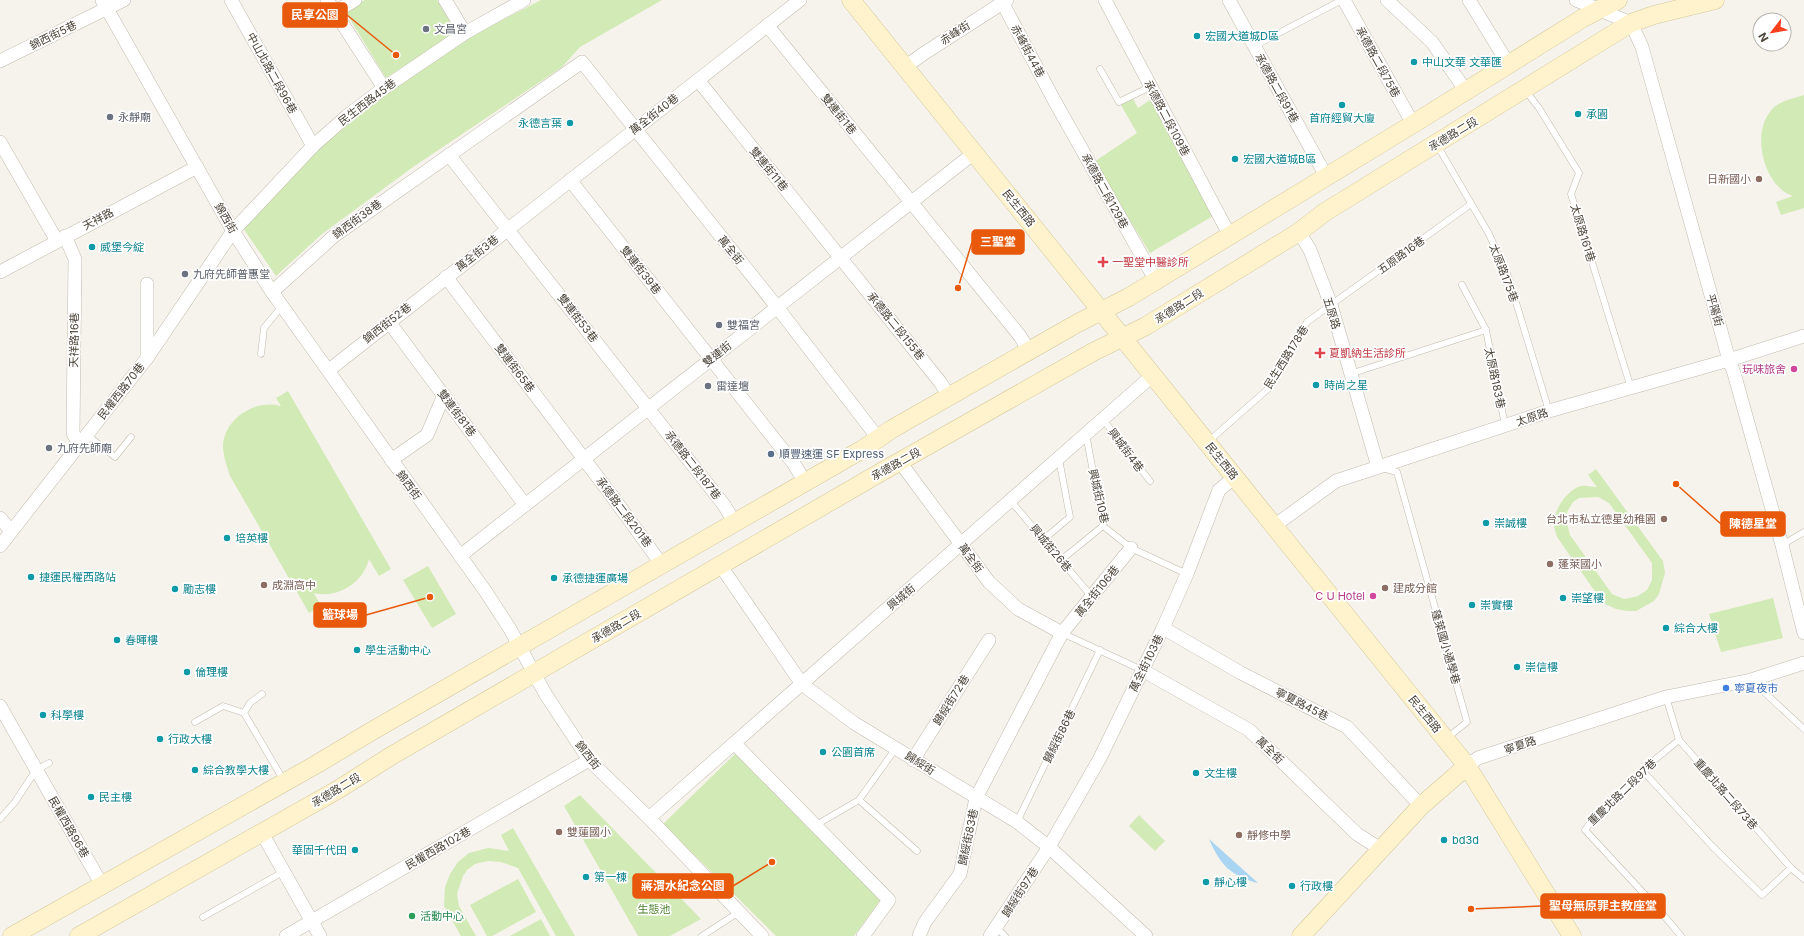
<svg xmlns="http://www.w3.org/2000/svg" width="1804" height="936" font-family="Inter,'Noto Sans TC',sans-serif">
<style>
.green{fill:#d2eab5;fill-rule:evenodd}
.water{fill:#a9d4f2}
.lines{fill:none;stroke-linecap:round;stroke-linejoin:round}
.lane-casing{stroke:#c2bbae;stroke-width:7}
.street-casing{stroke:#c2bbae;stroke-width:14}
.secondary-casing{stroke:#d6c79b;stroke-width:19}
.lane{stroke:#fff;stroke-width:6}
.street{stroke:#fff;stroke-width:13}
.secondary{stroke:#fff3cd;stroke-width:18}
.worship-dot{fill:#6b7280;stroke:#fff;stroke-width:1.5}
.culture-dot{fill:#0f9aa8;stroke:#fff;stroke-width:1.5}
.education-dot{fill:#8d6e63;stroke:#fff;stroke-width:1.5}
.health-dot{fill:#e0444e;stroke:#fff;stroke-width:1.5}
.hotel-dot{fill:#d1479c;stroke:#fff;stroke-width:1.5}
.service-dot{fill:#5c6f8a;stroke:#fff;stroke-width:1.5}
.shop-dot{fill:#3f7fe0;stroke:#fff;stroke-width:1.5}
.leisure-dot{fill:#2e9e5b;stroke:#fff;stroke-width:1.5}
.labels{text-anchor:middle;stroke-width:3.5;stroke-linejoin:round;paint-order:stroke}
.worship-label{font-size:11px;fill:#5b616d;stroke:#fff;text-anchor:start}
.street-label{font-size:11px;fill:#4b4439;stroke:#fff}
.culture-label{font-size:11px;fill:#0d838f;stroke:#fff;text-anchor:start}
.education-label{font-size:11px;fill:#785e54;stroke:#fff;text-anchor:start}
.health-label{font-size:11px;fill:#be3a42;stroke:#fff;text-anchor:start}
.hotel-label{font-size:11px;fill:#b23c85;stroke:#fff;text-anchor:end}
.service-label{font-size:11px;fill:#4e5e75;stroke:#fff;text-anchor:start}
.shop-label{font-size:11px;fill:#366cbe;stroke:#fff;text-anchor:start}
.park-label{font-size:11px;fill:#4a7f2a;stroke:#fff}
.leisure-label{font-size:11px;fill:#27864d;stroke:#fff;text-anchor:start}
.leader{fill:none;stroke:#e8590c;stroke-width:1.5}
.callout-dot{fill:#e8590c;stroke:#fff;stroke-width:1.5}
.callout{fill:#e8590c;stroke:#e8590c;stroke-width:1.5}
.callout-label{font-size:12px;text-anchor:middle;font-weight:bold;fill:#fff}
</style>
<rect width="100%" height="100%" fill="#f6f3ec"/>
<!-- green -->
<g class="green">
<polygon points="365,0 437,0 456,32 386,78 345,11"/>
<polygon points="541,0 662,0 580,47 562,67 413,167 322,234 276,276 243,228 317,150 387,93 466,39"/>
<path d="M1804 95V208L1781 215 1776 202 1793 196C1789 194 1785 193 1782 190 1762 174 1754 134 1769 113 1777 101 1792 99 1804 95Z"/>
<polygon points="1132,97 1138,108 1153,98 1213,216 1150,253 1094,162 1137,133 1121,105"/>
<path d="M288 391 391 569 379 576 369 559C364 582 338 599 314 593L321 606 309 613 230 476C227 466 223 456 223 445 225 418 255 399 281 406L276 398Z"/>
<path d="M1596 469 1663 561 1665 573 1659 594 1654 601 1636 611H1627L1616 609 1603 603 1557 537C1556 533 1554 529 1554 525 1553 510 1567 490 1581 486 1586 485 1592 487 1597 487L1588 475ZM1598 497 1609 503 1652 563V580L1647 590 1638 596 1624 599 1612 594 1570 535 1567 523V512L1573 502 1579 498Z"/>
<polygon points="428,566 456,614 432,628 403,580"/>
<polygon points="1773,598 1783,638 1721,652 1709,614"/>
<polygon points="735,754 881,899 854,936 776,936 663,824"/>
<polygon points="580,795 701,919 670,936 638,936 564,806"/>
<polygon points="1139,815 1165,841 1155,851 1129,826"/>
<polygon points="513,828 575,936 556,936 518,868 501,862 488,861 475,864 467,870 463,876 457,894 459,906 476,936 461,936 444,906 445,887 450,874 458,862 469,853 488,848 509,851 501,835"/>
<polygon points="518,879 536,912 492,936 487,936 470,905"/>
<polygon points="541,919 550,936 510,936"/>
</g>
<!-- water -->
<path class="water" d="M1209 839 1258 883C1231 876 1220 865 1209 839Z"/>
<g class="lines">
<defs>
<g id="lane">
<polyline points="1254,46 1342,0"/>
<polyline points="1100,69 1119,102 1150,87"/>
<polyline points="1525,90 1539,108 1579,173 1571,194 1631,388"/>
<polyline points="1437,145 1489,234 1508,276 1549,411"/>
<polyline points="1462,285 1486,330 1505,425"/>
<polyline points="261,354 264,328 282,306"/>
<polyline points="1350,374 1486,330"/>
<polyline points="1102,418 1150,481"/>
<polyline points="1086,434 1103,526 1131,548 1187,574"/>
<polyline points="87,435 115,457 131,437"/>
<polyline points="1209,441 1269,388 1307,322 1471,204"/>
<polyline points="1382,468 1397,472 1467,722 1447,738"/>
<polyline points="1010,500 1092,597"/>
<polyline points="1044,539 1070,517 1059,459"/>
<polyline points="1782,545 1804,532"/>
<polyline points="1061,560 1103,526"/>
<polyline points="1062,633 1142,670"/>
<polyline points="1751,680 1804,729"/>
<polyline points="1666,697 1679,740 1791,868 1804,879"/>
<polyline points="244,713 250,703 262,694"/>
<polyline points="195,722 223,706 244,713 284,781"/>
<polyline points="1679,740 1642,770 1619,798 1593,819 1585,830 1661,912 1681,936"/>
<polyline points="1642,770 1712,846 1762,895 1791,868"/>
<polyline points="859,800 917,851"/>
<polyline points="0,819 15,802 36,770 49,763"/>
<polyline points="1017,822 1100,650"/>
<polyline points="816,825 859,800 896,748"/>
<polyline points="203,917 283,872"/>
<polyline points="997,928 1005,936"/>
<polyline points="702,936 739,912"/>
</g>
<g id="street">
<polyline points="102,0 233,231 272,292 486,592 510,629 546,695 589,760 649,818 762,936"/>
<polyline points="231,0 313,146"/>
<polyline points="327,0 384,88"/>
<polyline points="445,0 465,33"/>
<polyline points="1001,0 1054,100 1156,281"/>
<polyline points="1105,0 1230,236"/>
<polyline points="1229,0 1326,176"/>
<polyline points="1344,0 1413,124"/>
<polyline points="1387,0 1432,42 1466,91"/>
<polyline points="1469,0 1509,65"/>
<polyline points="1576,0 1631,23 1642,47 1729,360 1734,373 1782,545 1804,633"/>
<polyline points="335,12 355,0"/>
<polyline points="767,25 1020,336 1029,351"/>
<polyline points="0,61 124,0"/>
<polyline points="905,67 923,54 1007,0"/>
<polyline points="698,80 940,382 949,396"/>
<polyline points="0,142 57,241"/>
<polyline points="449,155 724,505 735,523"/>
<polyline points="570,180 794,464 805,482"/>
<polyline points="1299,232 1310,250 1331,305 1378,467"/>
<polyline points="65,236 75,259 73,433 79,445"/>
<polyline points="0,272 197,167"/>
<polyline points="446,277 612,496 662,565"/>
<polyline points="272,292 334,236 582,62 777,307 878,438"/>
<polyline points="389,322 525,505"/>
<polyline points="147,358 147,284"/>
<polyline points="329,370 800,0"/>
<polyline points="391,460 427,435 444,395"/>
<polyline points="900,462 989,582 1018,609 1062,633"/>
<polyline points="0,518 11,531"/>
<polyline points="1274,526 1336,481 1549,411 1729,360 1804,336"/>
<polyline points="0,546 147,358 233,231 313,146 347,116 384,88 465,33 524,0"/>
<polyline points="460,556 974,153"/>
<polyline points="720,565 802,684 854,723 1017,822 1049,847 1146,936"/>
<polyline points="1163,628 1241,673 1347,727 1421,806"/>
<polyline points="1142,670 1249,730 1357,834 1382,850"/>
<polyline points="0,706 102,885"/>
<polyline points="735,744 889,900 863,936"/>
<polyline points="913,760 989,640"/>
<polyline points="1467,766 1478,758 1666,697 1751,680 1804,663"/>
<polyline points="649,818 1153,375"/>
<polyline points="262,833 320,936"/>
<polyline points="286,936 589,760"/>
<polyline points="919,936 925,922 960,874 976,798 1062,633 1131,548"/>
<polyline points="990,936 1049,847 1100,758 1163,628 1187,574 1219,490 1235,477"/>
</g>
<g id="secondary">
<polyline points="851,0 1467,766 1572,936"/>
<polyline points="12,936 317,764 372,731 863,449 892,429 1076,324 1129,297 1413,124 1583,18 1618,0"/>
<polyline points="79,936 339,789 391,756 883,471 1093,352 1146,326 1299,232 1325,212 1631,23 1654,15 1715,0"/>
<polyline points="1301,936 1421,806 1467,766"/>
</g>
</defs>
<!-- lane casing -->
<use href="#lane" class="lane-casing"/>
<!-- street casing -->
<use href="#street" class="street-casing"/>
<!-- secondary casing -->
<use href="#secondary" class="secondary-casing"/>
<!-- lane -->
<use href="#lane" class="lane"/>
<!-- street -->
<use href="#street" class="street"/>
<!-- secondary -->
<use href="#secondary" class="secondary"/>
</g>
<!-- markers -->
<g class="worship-dot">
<circle cx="426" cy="29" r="4"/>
<circle cx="110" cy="117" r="4"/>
<circle cx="185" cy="274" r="4"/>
<circle cx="719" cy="325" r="4"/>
<circle cx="708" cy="386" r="4"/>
<circle cx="49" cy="448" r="4"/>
</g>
<g class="culture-dot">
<circle cx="1197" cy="36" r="4"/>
<circle cx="1414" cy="62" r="4"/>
<circle cx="1342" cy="105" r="4"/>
<circle cx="1578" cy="114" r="4"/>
<circle cx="570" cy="123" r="4"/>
<circle cx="1235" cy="159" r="4"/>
<circle cx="92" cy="247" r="4"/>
<circle cx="1316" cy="385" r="4"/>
<circle cx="1486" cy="523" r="4"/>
<circle cx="227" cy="538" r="4"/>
<circle cx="31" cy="577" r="4"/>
<circle cx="554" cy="578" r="4"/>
<circle cx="175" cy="589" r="4"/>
<circle cx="1563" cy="598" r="4"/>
<circle cx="1472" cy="605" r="4"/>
<circle cx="1666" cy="628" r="4"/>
<circle cx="117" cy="640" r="4"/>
<circle cx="357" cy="650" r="4"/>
<circle cx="1517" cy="667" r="4"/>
<circle cx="187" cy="672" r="4"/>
<circle cx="43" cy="715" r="4"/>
<circle cx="160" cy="739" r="4"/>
<circle cx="823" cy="752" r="4"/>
<circle cx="195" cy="770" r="4"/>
<circle cx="1196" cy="773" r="4"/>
<circle cx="91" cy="797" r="4"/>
<circle cx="1444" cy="840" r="4"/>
<circle cx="355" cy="850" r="4"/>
<circle cx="586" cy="877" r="4"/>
<circle cx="1206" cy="882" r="4"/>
<circle cx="1292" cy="886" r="4"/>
</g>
<g class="education-dot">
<circle cx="1759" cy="179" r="4"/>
<circle cx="1664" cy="519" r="4"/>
<circle cx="1550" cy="564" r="4"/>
<circle cx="264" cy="585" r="4"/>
<circle cx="1385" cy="588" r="4"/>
<circle cx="559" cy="832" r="4"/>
<circle cx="1239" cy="835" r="4"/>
</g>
<g class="health-dot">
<path d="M1101 256h4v4h4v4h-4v4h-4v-4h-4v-4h4z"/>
<path d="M1318 347h4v4h4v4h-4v4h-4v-4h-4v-4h4z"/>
</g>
<g class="hotel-dot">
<circle cx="1794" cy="369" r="4"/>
<circle cx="1373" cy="596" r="4"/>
</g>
<circle class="service-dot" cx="771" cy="454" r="4"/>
<circle class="shop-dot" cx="1726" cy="688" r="4"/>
<circle class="leisure-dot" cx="412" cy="916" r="4"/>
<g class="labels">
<!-- worship labels -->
<g class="worship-label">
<text x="434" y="33">文昌宮</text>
<text x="118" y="121">永靜廟</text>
<text x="193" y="278">九府先師普惠堂</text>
<text x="727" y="329">雙福宮</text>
<text x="716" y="390">雷達壇</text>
<text x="57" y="452">九府先師廟</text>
</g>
<!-- street labels -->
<g class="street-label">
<text transform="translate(955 33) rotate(-33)" y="4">赤峰街</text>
<text transform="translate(53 35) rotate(-26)" y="4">錦西街5巷</text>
<text transform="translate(1028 51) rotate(62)" y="4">赤峰街44巷</text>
<text transform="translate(1378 62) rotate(61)" y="4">承德路二段75巷</text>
<text transform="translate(272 73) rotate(61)" y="4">中山北路二段96巷</text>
<text transform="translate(1277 88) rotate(61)" y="4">承德路二段91巷</text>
<text transform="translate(367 102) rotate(-37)" y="4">民生西路45巷</text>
<text transform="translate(654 114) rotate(-38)" y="4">萬全街40巷</text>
<text transform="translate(839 114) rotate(51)" y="4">雙連街1巷</text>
<text transform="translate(1167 118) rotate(62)" y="4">承德路二段109巷</text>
<text transform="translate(1453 134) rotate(-31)" y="4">承德路二段</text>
<text transform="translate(769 169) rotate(51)" y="4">雙連街11巷</text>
<text transform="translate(1105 191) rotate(61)" y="4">承德路二段129巷</text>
<text transform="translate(1019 208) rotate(51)" y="4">民生西路</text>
<text transform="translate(226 218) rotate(60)" y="4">錦西街</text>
<text transform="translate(98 219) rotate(-28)" y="4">天祥路</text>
<text transform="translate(357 219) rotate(-36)" y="4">錦西街38巷</text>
<text transform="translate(1583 233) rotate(73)" y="4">太原路161巷</text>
<text transform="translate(731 250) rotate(51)" y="4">萬全街</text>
<text transform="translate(477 253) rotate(-38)" y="4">萬全街3巷</text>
<text transform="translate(1401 255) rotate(-36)" y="4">五原路16巷</text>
<text transform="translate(641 270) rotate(52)" y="4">雙連街39巷</text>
<text transform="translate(1504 273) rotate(69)" y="4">太原路175巷</text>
<text transform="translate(1179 306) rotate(-32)" y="4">承德路二段</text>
<text transform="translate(1715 310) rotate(74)" y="4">平陽街</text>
<text transform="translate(1332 313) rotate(73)" y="4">五原路</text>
<text transform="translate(578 318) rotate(52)" y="4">雙連街53巷</text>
<text transform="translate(387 323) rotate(-38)" y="4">錦西街52巷</text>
<text transform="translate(896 326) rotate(51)" y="4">承德路二段155巷</text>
<text transform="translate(74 340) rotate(-89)" y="4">天祥路16巷</text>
<text transform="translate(717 354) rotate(-38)" y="4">雙連街</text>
<text transform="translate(1286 357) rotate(-58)" y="4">民生西路178巷</text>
<text transform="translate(515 368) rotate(53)" y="4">雙連街65巷</text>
<text transform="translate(1495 378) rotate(78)" y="4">太原路183巷</text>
<text transform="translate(121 391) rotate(-52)" y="4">民權西路70巷</text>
<text transform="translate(457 413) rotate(53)" y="4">雙連街81巷</text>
<text transform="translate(1532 417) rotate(-18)" y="4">太原路</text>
<text transform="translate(1126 450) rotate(53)" y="4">興城街4巷</text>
<text transform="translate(1222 461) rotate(51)" y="4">民生西路</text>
<text transform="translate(896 464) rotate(-29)" y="4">承德路二段</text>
<text transform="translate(693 465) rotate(52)" y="4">承德路二段187巷</text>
<text transform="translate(409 485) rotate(54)" y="4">錦西街</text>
<text transform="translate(1099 496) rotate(77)" y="4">興城街10巷</text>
<text transform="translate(624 512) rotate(53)" y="4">承德路二段201巷</text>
<text transform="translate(1051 548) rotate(50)" y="4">興城街26巷</text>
<text transform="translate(971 558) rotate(53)" y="4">萬全街</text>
<text transform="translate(1097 591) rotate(-51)" y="4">萬全街106巷</text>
<text transform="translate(901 597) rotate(-41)" y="4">興城街</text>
<text transform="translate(616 626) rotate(-30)" y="4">承德路二段</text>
<text transform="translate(1446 647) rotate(74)" y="4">蓬萊國小通學巷</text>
<text transform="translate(1146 663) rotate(-64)" y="4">萬全街103巷</text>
<text transform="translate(951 700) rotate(-58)" y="4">歸綏街72巷</text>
<text transform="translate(1302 704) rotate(27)" y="4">寧夏路45巷</text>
<text transform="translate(1425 714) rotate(51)" y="4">民生西路</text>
<text transform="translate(1059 736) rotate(-64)" y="4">歸綏街86巷</text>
<text transform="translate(1520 745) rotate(-18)" y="4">寧夏路</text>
<text transform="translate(1270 750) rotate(44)" y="4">萬全街</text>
<text transform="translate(588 755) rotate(52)" y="4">錦西街</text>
<text transform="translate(920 763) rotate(32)" y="4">歸綏街</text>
<text transform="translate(336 790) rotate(-31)" y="4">承德路二段</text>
<text transform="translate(1622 792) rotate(-44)" y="4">重慶北路二段97巷</text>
<text transform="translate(1726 794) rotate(49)" y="4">重慶北路二段73巷</text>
<text transform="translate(69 827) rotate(60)" y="4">民權西路96巷</text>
<text transform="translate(968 837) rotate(-78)" y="4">歸綏街83巷</text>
<text transform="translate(438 848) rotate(-30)" y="4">民權西路102巷</text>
<text transform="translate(1020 892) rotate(-57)" y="4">歸綏街97巷</text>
</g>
<!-- culture labels -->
<g class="culture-label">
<text x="1205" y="40">宏國大道城D區</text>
<text x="1422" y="66">中山文華 文華匯</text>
<text x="1586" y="118">承園</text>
<text x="1342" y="122" text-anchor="middle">首府經貿大廈</text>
<text x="562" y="127" text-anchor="end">永德言葉</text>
<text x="1243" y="163">宏國大道城B區</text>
<text x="100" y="251">威堡今綻</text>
<text x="1324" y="389">時尚之星</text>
<text x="1494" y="527">崇誠樓</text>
<text x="235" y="542">培英樓</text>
<text x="39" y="581">捷運民權西路站</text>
<text x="562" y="582">承德捷運廣場</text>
<text x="183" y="593">勵志樓</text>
<text x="1571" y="602">崇望樓</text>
<text x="1480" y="609">崇實樓</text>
<text x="1674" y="632">綜合大樓</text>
<text x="125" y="644">春暉樓</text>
<text x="365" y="654">學生活動中心</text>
<text x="1525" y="671">崇信樓</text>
<text x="195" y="676">倫理樓</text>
<text x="51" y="719">科學樓</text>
<text x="168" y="743">行政大樓</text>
<text x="831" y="756">公園首席</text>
<text x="203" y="774">綜合教學大樓</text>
<text x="1204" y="777">文生樓</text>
<text x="99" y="801">民主樓</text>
<text x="1452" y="844">bd3d</text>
<text x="347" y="854" text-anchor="end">華固千代田</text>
<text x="594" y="881">第一棟</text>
<text x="1214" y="886">靜心樓</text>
<text x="1300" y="890">行政樓</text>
</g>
<!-- education labels -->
<g class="education-label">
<text x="1751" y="183" text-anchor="end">日新國小</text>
<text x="1656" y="523" text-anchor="end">台北市私立德星幼稚園</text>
<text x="1558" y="568">蓬萊國小</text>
<text x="272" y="589">成淵高中</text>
<text x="1393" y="592">建成分館</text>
<text x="567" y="836">雙蓮國小</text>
<text x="1247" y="839">靜修中學</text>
</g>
<!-- health labels -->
<g class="health-label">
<text x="1112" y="266">一聖堂中醫診所</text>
<text x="1329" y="357">夏凱納生活診所</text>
</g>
<!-- hotel labels -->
<g class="hotel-label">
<text x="1786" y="373">玩味旅舍</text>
<text x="1365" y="600">C U Hotel</text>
</g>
<!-- service labels -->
<g class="service-label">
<text x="779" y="458">順豐速運 SF Express</text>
</g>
<!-- shop labels -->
<g class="shop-label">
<text x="1734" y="692">寧夏夜市</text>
</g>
<!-- park labels -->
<g class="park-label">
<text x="654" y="913">生態池</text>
</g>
<!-- leisure labels -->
<g class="leisure-label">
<text x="420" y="920">活動中心</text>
</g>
</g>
<!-- callouts -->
<path class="leader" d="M396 55L347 15M958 288L972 242M1676 484L1721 524M430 597L366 615M772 862L733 886M1471 909L1541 906"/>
<g class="callout-dot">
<circle cx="396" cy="55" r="4"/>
<circle cx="958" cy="288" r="4"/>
<circle cx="1676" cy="484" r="4"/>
<circle cx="430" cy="597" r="4"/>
<circle cx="772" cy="862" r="4"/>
<circle cx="1471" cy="909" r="4"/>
</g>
<g class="callout">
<rect x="283" y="3" width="64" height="24" rx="4"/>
<rect x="972" y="230" width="52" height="24" rx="4"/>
<rect x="1721" y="512" width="64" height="24" rx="4"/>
<rect x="314" y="603" width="52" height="24" rx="4"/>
<rect x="633" y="874" width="100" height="24" rx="4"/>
<rect x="1541" y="894" width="124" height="24" rx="4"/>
</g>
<g class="callout-label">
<text x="315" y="19">民享公園</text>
<text x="998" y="246">三聖堂</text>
<text x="1753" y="528">陳德星堂</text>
<text x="340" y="619">籃球場</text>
<text x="683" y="890">蔣渭水紀念公園</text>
<text x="1603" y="910">聖母無原罪主教座堂</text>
</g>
<!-- north arrow -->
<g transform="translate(1772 32) rotate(239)"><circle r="19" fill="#ffffff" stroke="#b7b4b0"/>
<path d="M0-3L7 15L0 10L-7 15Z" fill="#fc3f1d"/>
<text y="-6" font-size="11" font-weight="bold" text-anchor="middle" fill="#4b4439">N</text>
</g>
</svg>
